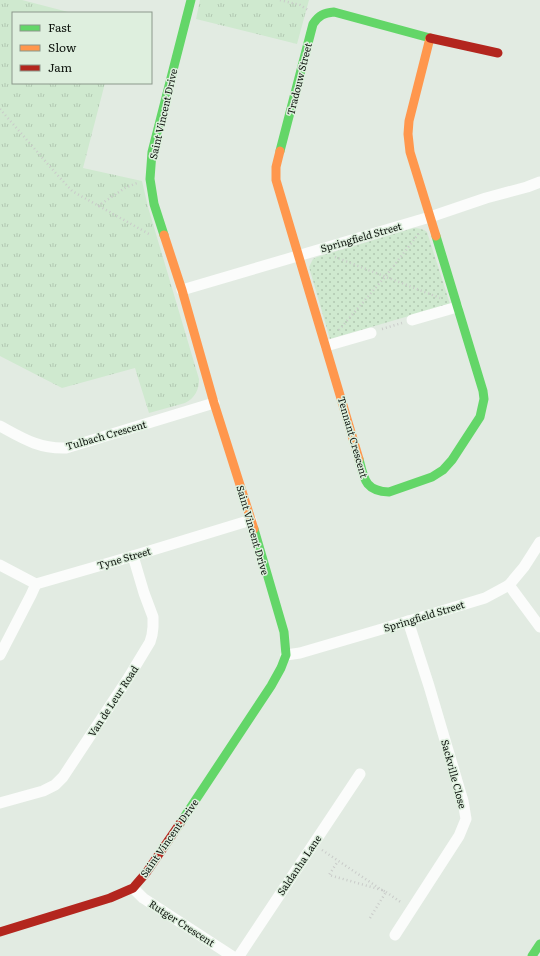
<svg xmlns="http://www.w3.org/2000/svg" width="540" height="956" font-family="Literata,serif">
<style>
.grass{fill:url(#grass-tufts)}
.park{fill:url(#park-dots)}
.lines{fill:none;stroke-linecap:round;stroke-linejoin:round}
.path{stroke:#c9cbc9;stroke-width:2.5;stroke-dasharray:1 3;stroke-linecap:butt}
.street{stroke:#fbfcfb;stroke-width:11}
.fast{stroke:#63d668;stroke-width:9}
.slow{stroke:#ff974d;stroke-width:9}
.jam{stroke:#b3261e;stroke-width:9}
.labels{text-anchor:middle;stroke-width:3;stroke-linejoin:round;paint-order:stroke}
.street-label{font-size:10px;fill:#0f150f;stroke:#deefde}
</style>
<defs>
<pattern id="grass-tufts" width="24" height="20" patternUnits="userSpaceOnUse"><rect width="24" height="20" fill="#cfe9cf"/><path d="M3 7l-1-3M5 7V3M7 7l1-3M15 17l-1-3M17 17v-4M19 17l1-3" fill="none" stroke="#b1c7b1"/></pattern>
<pattern id="park-dots" width="8" height="8" patternUnits="userSpaceOnUse"><rect width="8" height="8" fill="#cfe9cf"/><path d="M2 2h.1M6 6h.1" fill="none" stroke="#b1c7b1" stroke-width="1.8" stroke-linecap="round"/></pattern>
</defs>
<rect width="100%" height="100%" fill="#e2ebe2"/>
<!-- grass -->
<g class="grass">
<path d="M0 0H22L72 13H13V83H105L83 168 142 181 148 207 199 379C199 390 195 398 185 403L149 413 135 368 62 388 0 356Z"/>
<polygon points="200,0 309,0 297,44 196,19"/>
</g>
<!-- park -->
<path class="park" d="M414 228C419 228 423 229 427 232L450 304 330 339 309 267 313 259 317 257Z"/>
<g class="lines">
<!-- path -->
<g class="path">
<polyline points="280,0 300,5 308,10"/>
<polyline points="0,109 53,170 72,191 149,234"/>
<polyline points="98,206 125,188 137,183"/>
<polyline points="335,257 440,298"/>
<polyline points="382,329 402,323"/>
<polyline points="339,330 385,277 420,232"/>
<polyline points="322,850 382,890 329,875 338,861"/>
<polyline points="386,892 402,903"/>
<polyline points="370,918 386,892 382,890"/>
</g>
<!-- street -->
<g class="street">
<polyline points="182,290 430,217 486,198 527,187 540,182"/>
<polyline points="412,320 457,307"/>
<polyline points="326,346 371,333"/>
<path d="M0 426C22 438 39 449 66 448L214 403"/>
<polyline points="0,565 36,584 133,556 251,520"/>
<polyline points="509,585 540,627"/>
<polyline points="0,655 31,595 36,584"/>
<polyline points="286,655 300,653 382,629 485,598 509,585 524,567 540,542"/>
<polyline points="0,803 43,791 55,785 63,777 127,680 150,642 152,635 153,627 153,617 144,593 133,556"/>
<polyline points="133,888 143,898 232,956"/>
<polyline points="395,935 459,836 466,819 463,801 429,686 408,621"/>
<polyline points="239,956 360,774"/>
</g>
<!-- fast -->
<g class="fast">
<path d="M280 151 313 24C319 15 324 13 334 12L430 38"/>
<polyline points="164,235 154,204 150,179 152,152 191,0"/>
<path d="M359 459C364 479 365 491 389 492L432 477 443 470 452 460 480 417 484 399 483 391 436 236"/>
<polyline points="181,822 271,686 281,668 286,655 284,632 254,529"/>
<polyline points="532,956 540,944"/>
</g>
<!-- slow -->
<g class="slow">
<polyline points="430,38 409,121 408,134 410,152 436,236"/>
<polyline points="280,151 276,167 276,180 359,459"/>
<polyline points="164,235 182,290 214,403 254,529"/>
</g>
<!-- jam -->
<g class="jam">
<polyline points="430,38 498,53"/>
<polyline points="0,932 110,898 133,888 146,873 181,822"/>
</g>
</g>
<g class="labels">
<!-- street labels -->
<g class="street-label">
<text transform="translate(299 79) rotate(-76)" y="4">Tradouw Street</text>
<text transform="translate(163 114) rotate(-77)" y="4">Saint Vincent Drive</text>
<text transform="translate(361 237) rotate(-16)" y="4">Springfield Street</text>
<text transform="translate(106 435) rotate(-16)" y="4">Tulbach Crescent</text>
<text transform="translate(353 437) rotate(74)" y="4">Tennant Crescent</text>
<text transform="translate(253 530) rotate(74)" y="4">Saint Vincent Drive</text>
<text transform="translate(124 558) rotate(-16)" y="4">Tyne Street</text>
<text transform="translate(424 616) rotate(-17)" y="4">Springfield Street</text>
<text transform="translate(113 701) rotate(-57)" y="4">Van de Leur Road</text>
<text transform="translate(454 774) rotate(75)" y="4">Sackville Close</text>
<text transform="translate(169 838) rotate(-55)" y="4">Saint Vincent Drive</text>
<text transform="translate(299 865) rotate(-56)" y="4">Saldanha Lane</text>
<text transform="translate(182 923) rotate(33)" y="4">Rutger Crescent</text>
</g>
</g>
<!-- legend -->
<rect x="12" y="12" width="140" height="72" fill="#deefde" stroke="#8b988b"/>
<rect x="20" y="25" width="20" height="6" fill="#63d668" stroke="#8b988b"/>
<text x="48" y="32" font-size="12" fill="#0f150f">Fast</text>
<rect x="20" y="45" width="20" height="6" fill="#ff974d" stroke="#8b988b"/>
<text x="48" y="52" font-size="12" fill="#0f150f">Slow</text>
<rect x="20" y="65" width="20" height="6" fill="#b3261e" stroke="#8b988b"/>
<text x="48" y="72" font-size="12" fill="#0f150f">Jam</text>
</svg>
